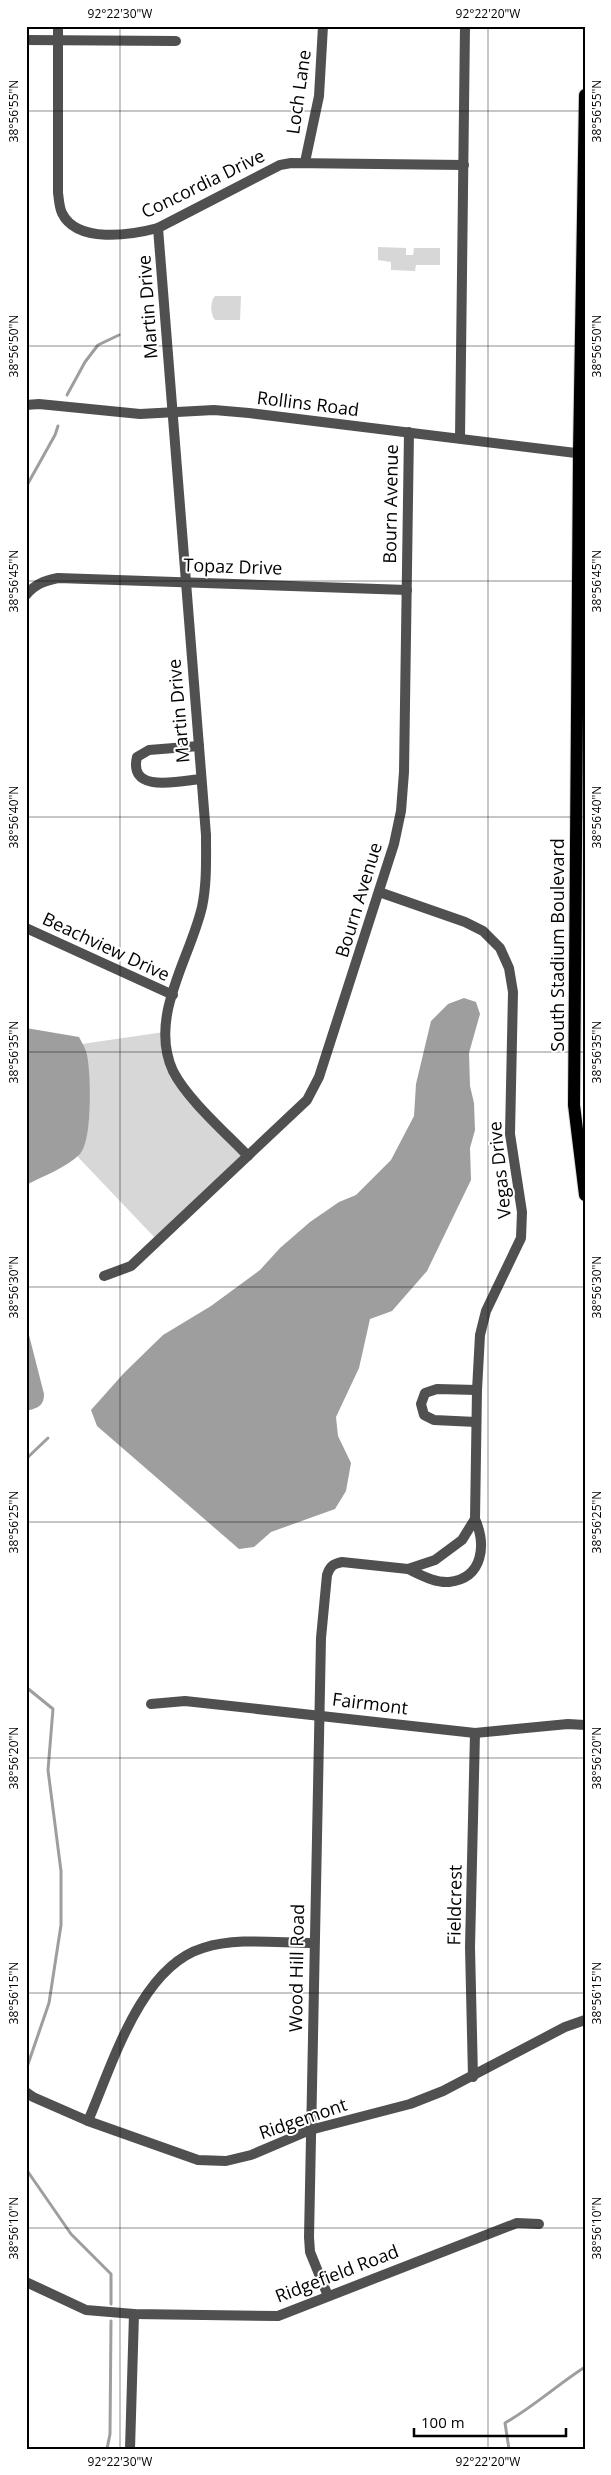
<svg xmlns="http://www.w3.org/2000/svg" width="611" height="2475" font-family="'Open Sans',sans-serif">
<style>
.green{fill:#d7d7d7}
.water{fill:#9e9e9e}
.lines{fill:none;stroke-linecap:round;stroke-linejoin:round}
.stream{stroke:#9e9e9e;stroke-width:3}
.primary-casing{stroke:#dbdbdb;stroke-width:14}
.minor{stroke:#505050;stroke-width:10}
.primary{stroke:#000;stroke-width:12}
.ticks{fill:none;stroke:#000;stroke-width:1;stroke-opacity:0.45}
.labels{text-anchor:middle;stroke-width:4;stroke-linejoin:round;paint-order:stroke}
.street-label{font-size:18px;fill:#000;stroke:#fff}
.neatline{fill:none;stroke:#000;stroke-width:2}
.ticks-label{font-size:12px;text-anchor:middle;fill:#000}
</style>
<rect width="100%" height="100%" fill="#fff"/>
<!-- green -->
<g class="green">
<polygon points="378,247 406,248 406,255 413,255 414,248 440,248 440,265 416,265 415,271 391,270 391,262 378,260"/>
<path d="M215 296H241L240 320H215C210 314 210 301 215 296Z"/>
<path d="M164 1032 173 1072 247 1156 157 1240 77 1156C95 1142 92 1064 82 1044Z"/>
</g>
<!-- water -->
<g class="water">
<polygon points="464,998 476,1002 480,1014 469,1053 470,1086 474,1103 475,1130 470,1148 471,1180 427,1271 392,1311 370,1319 359,1368 336,1417 338,1436 351,1463 346,1491 335,1509 271,1532 254,1547 239,1549 97,1426 91,1410 124,1373 163,1335 211,1306 260,1270 280,1248 310,1222 339,1202 356,1195 391,1160 414,1116 416,1084 431,1021 448,1004"/>
<path d="M26 1028 79 1037C82 1043 86 1049 87 1055 91 1074 93 1140 80 1154 66 1168 43 1176 26 1185Z"/>
<path d="M26 1331 29 1335 44 1394C44 1407 37 1408 26 1411Z"/>
</g>
<g class="lines">
<!-- stream -->
<g class="stream">
<polyline points="67,395 85,362 98,345 119,335"/>
<polyline points="26,487 55,435 58,426"/>
<polyline points="26,1459 48,1438"/>
<polyline points="26,1687 53,1709 48,1770 61,1871 61,1925 49,2003 26,2070"/>
<polyline points="26,2169 71,2234 111,2274 111,2304"/>
<polyline points="107,2449 110,2434 111,2321"/>
<path d="M509 2449 505 2423C533 2407 557 2385 585 2367"/>
</g>
<defs>
<polyline id="primary" points="585,95 579,453 574,1105 585,1195"/>
</defs>
<!-- primary casing -->
<use href="#primary" class="primary-casing"/>
<!-- minor -->
<g class="minor">
<path d="M58 26V193C59 199 59 207 62 213 77 244 131 235 158 228L280 165 291 163 464 165"/>
<polyline points="26,40 176,41"/>
<polyline points="305,162 319,96 323,26"/>
<path d="M158 228 206 835C206 859 207 883 202 907 190 959 148 1017 173 1071 187 1099 226 1133 248 1156"/>
<polyline points="26,405 39,404 140,414 214,410 249,413 584,454"/>
<polyline points="460,438 465,26"/>
<path d="M26 595C35 584 44 581 58 578L407 590"/>
<path d="M199 746 149 750 137 757C128 794 180 781 201 779"/>
<polyline points="26,928 173,995"/>
<polyline points="104,1276 131,1266 307,1100 319,1077 394,844 401,811 404,772 409,432"/>
<polyline points="476,1422 434,1420 424,1415 421,1404 425,1393 437,1389 477,1390"/>
<path d="M408 1569C421 1575 435 1583 449 1582 484 1578 486 1544 475 1519"/>
<polyline points="151,1704 185,1701 475,1733 568,1724 585,1725"/>
<polyline points="473,2077 470,1947 475,1733"/>
<polyline points="26,2092 33,2097 88,2121 198,2160 226,2161 251,2155 310,2130 410,2104 443,2091 565,2027 585,2020"/>
<path d="M88 2121C112 2066 140 1967 203 1948 237 1937 278 1943 313 1943"/>
<polyline points="26,2282 86,2310 134,2314 278,2316 517,2223 539,2224"/>
<path d="M328 2296 310 2252 309 2237 321 1638 327 1575C330 1566 333 1564 342 1562L408 1569 435 1560 462 1540 475 1519 477 1390 480 1335 486 1311 521 1238 522 1212 510 1134 513 992 509 968 500 948 483 931 465 922 379 892"/>
<polyline points="130,2449 134,2314"/>
</g>
<!-- primary -->
<use href="#primary" class="primary"/>
</g>
<!-- ticks -->
<path class="ticks" d="M120 26V2449M488 26V2449M26 111H585M26 346H585M26 581H585M26 817H585M26 1052H585M26 1287H585M26 1522H585M26 1758H585M26 1993H585M26 2228H585"/>
<g class="labels">
<!-- street labels -->
<g class="street-label">
<text transform="translate(299 92) rotate(-82)" y="6">Loch Lane</text>
<text transform="translate(203 184) rotate(-26)" y="6">Concordia Drive</text>
<text transform="translate(148 307) rotate(-94)" y="6">Martin Drive</text>
<text transform="translate(308 404) rotate(7)" y="6">Rollins Road</text>
<text transform="translate(391 504) rotate(-89)" y="6">Bourn Avenue</text>
<text transform="translate(233 567) rotate(2)" y="6">Topaz Drive</text>
<text transform="translate(179 711) rotate(-95)" y="6">Martin Drive</text>
<text transform="translate(359 900) rotate(-73)" y="6">Bourn Avenue</text>
<text transform="translate(558 945) rotate(-90)" y="6">South Stadium Boulevard</text>
<text transform="translate(106 947) rotate(25)" y="6">Beachview Drive</text>
<text transform="translate(500 1170) rotate(-96)" y="6">Vegas Drive</text>
<text transform="translate(370 1704) rotate(7)" y="6">Fairmont</text>
<text transform="translate(455 1905) rotate(-89)" y="6">Fieldcrest</text>
<text transform="translate(297 1968) rotate(-89)" y="6">Wood Hill Road</text>
<text transform="translate(303 2119) rotate(-19)" y="6">Ridgemont</text>
<text transform="translate(337 2274) rotate(-21)" y="6">Ridgefield Road</text>
</g>
</g>
<!-- border -->
<rect width="611" height="2475" fill="none" stroke="#ffffff" stroke-width="55"/>
<!-- scale -->
<path d="M414 2428v8h152v-8" fill="none" stroke="#000000" stroke-width="2.5"/>
<text x="421" y="2428" font-size="15" fill="#000000" stroke="#ffffff" stroke-width="4" paint-order="stroke">100 m</text>
<rect x="28" y="28" width="556" height="2420" class="neatline"/>
<g class="ticks-label">
<text x="120" y="18">92°22'30"W</text>
<text x="488" y="18">92°22'20"W</text>
<text transform="translate(14 111) rotate(-90)" y="4">38°56'55"N</text>
<text transform="translate(597 111) rotate(-90)" y="4">38°56'55"N</text>
<text transform="translate(14 346) rotate(-90)" y="4">38°56'50"N</text>
<text transform="translate(597 346) rotate(-90)" y="4">38°56'50"N</text>
<text transform="translate(14 581) rotate(-90)" y="4">38°56'45"N</text>
<text transform="translate(597 581) rotate(-90)" y="4">38°56'45"N</text>
<text transform="translate(14 817) rotate(-90)" y="4">38°56'40"N</text>
<text transform="translate(597 817) rotate(-90)" y="4">38°56'40"N</text>
<text transform="translate(14 1052) rotate(-90)" y="4">38°56'35"N</text>
<text transform="translate(597 1052) rotate(-90)" y="4">38°56'35"N</text>
<text transform="translate(14 1287) rotate(-90)" y="4">38°56'30"N</text>
<text transform="translate(597 1287) rotate(-90)" y="4">38°56'30"N</text>
<text transform="translate(14 1522) rotate(-90)" y="4">38°56'25"N</text>
<text transform="translate(597 1522) rotate(-90)" y="4">38°56'25"N</text>
<text transform="translate(14 1758) rotate(-90)" y="4">38°56'20"N</text>
<text transform="translate(597 1758) rotate(-90)" y="4">38°56'20"N</text>
<text transform="translate(14 1993) rotate(-90)" y="4">38°56'15"N</text>
<text transform="translate(597 1993) rotate(-90)" y="4">38°56'15"N</text>
<text transform="translate(14 2228) rotate(-90)" y="4">38°56'10"N</text>
<text transform="translate(597 2228) rotate(-90)" y="4">38°56'10"N</text>
<text x="120" y="2466">92°22'30"W</text>
<text x="488" y="2466">92°22'20"W</text>
</g>
</svg>
